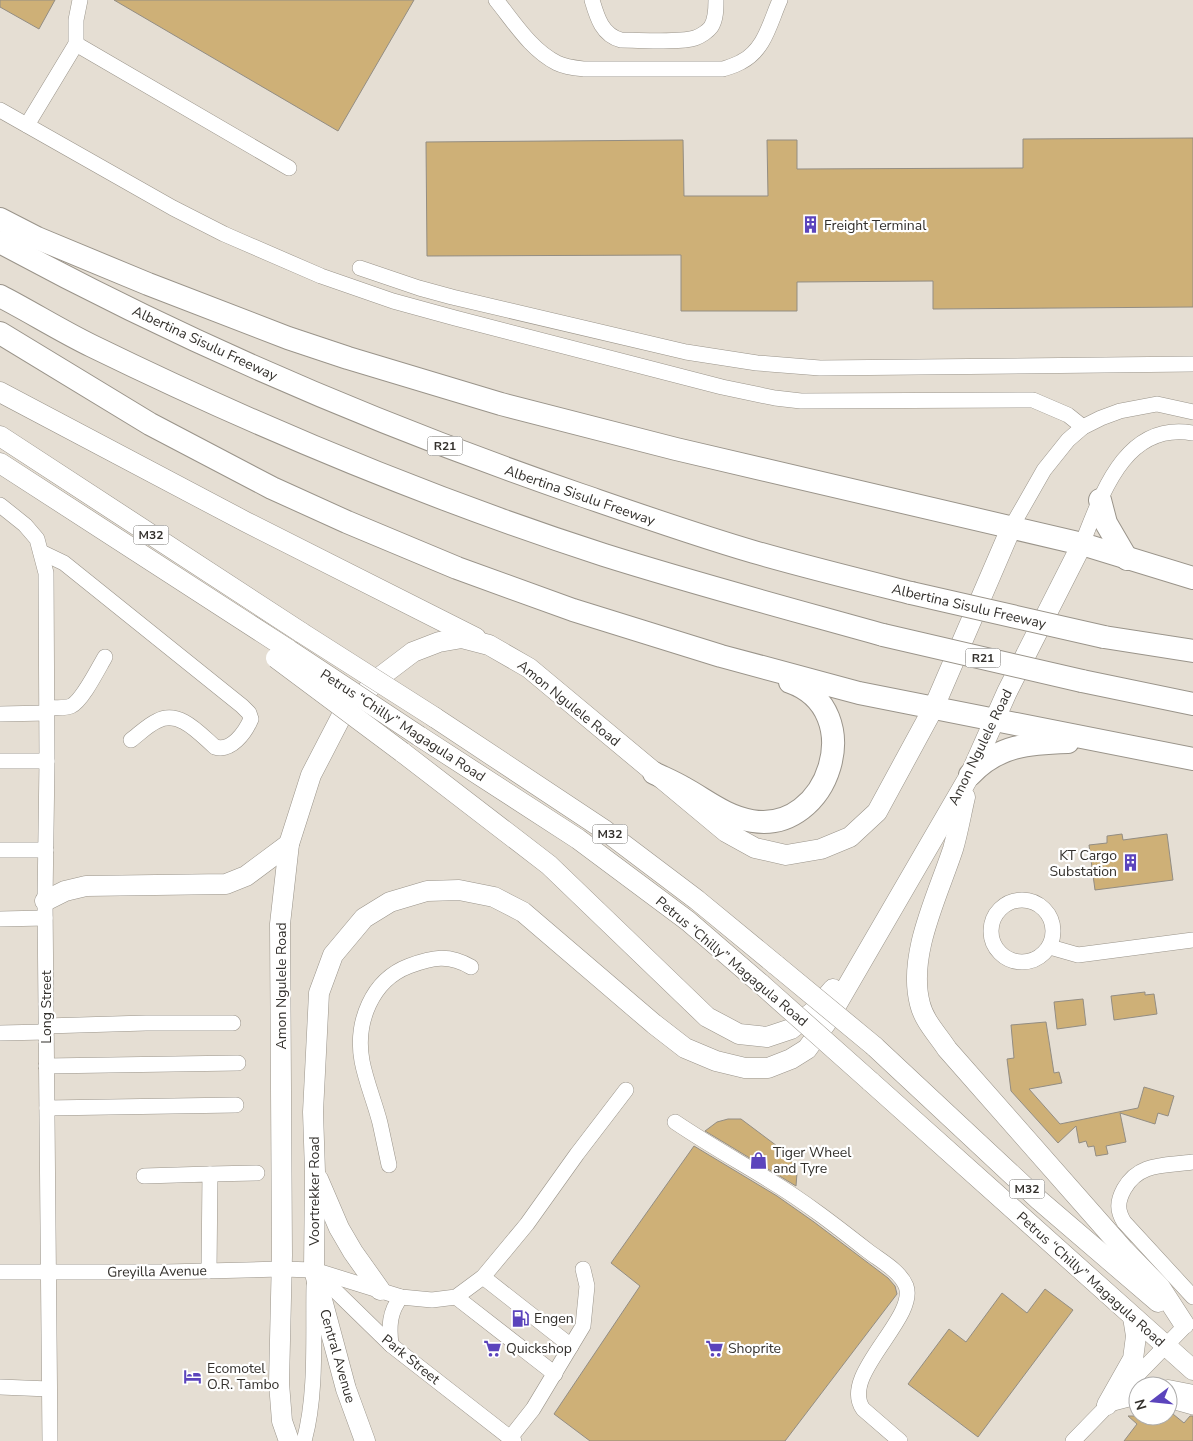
<svg xmlns="http://www.w3.org/2000/svg" width="1193" height="1441" font-family="'Nunito Sans',sans-serif">
<style>
.building{fill:#ceb077;stroke:#938d83}
.lines{fill:none;stroke-linecap:round;stroke-linejoin:round}
.minor-casing{stroke:#9a948a;stroke-width:16}
.major-casing{stroke:#9a948a;stroke-width:21}
.highway-casing{stroke:#9a948a;stroke-width:24}
.minor{stroke:#fff;stroke-width:15}
.major{stroke:#fff;stroke-width:20}
.highway{stroke:#fff;stroke-width:22}
.major-bridge-casing{stroke:#9a948a;stroke-width:21;stroke-linecap:butt}
.highway-bridge-casing{stroke:#9a948a;stroke-width:24;stroke-linecap:butt}
.major-bridge{stroke:#fff;stroke-width:20}
.highway-bridge{stroke:#fff;stroke-width:22}
.labels{text-anchor:middle;stroke-width:4.5;stroke-linejoin:round;paint-order:stroke}
.shield{fill:#fff;stroke:#706e6b;stroke-width:1}
.shield-label{font-size:12px;font-weight:bold;fill:#33302c}
.poi-label{font-size:14px;fill:#33302c;stroke:#fff;text-anchor:start}
.street-label{font-size:14px;fill:#33302c;stroke:#fff}
</style>
<rect width="100%" height="100%" fill="#e5ded3"/>
<!-- building -->
<g class="building">
<polygon points="0,0 55,0 39,29 0,7"/>
<polygon points="114,0 414,0 338,131"/>
<polygon points="1193,138 1193,307 933,309 933,281 797,282 797,311 681,311 681,255 427,256 426,142 683,140 684,196 768,196 767,140 797,140 797,169 1023,168 1023,139"/>
<polygon points="1122,834 1123,840 1167,834 1173,880 1095,890 1089,845 1107,843 1107,836"/>
<polygon points="1145,992 1145,995 1154,994 1157,1014 1114,1020 1111,996"/>
<polygon points="1083,999 1086,1025 1057,1029 1054,1002"/>
<polygon points="1046,1022 1054,1073 1059,1072 1062,1083 1029,1089 1060,1124 1138,1108 1144,1087 1174,1096 1168,1116 1158,1113 1155,1124 1120,1113 1126,1142 1106,1146 1108,1154 1096,1156 1094,1146 1088,1147 1086,1141 1079,1143 1076,1126 1058,1143 1011,1091 1007,1059 1014,1058 1011,1025"/>
<polygon points="728,1119 741,1119 789,1155 797,1173 796,1186 705,1131 717,1122"/>
<polygon points="694,1146 777,1196 814,1222 888,1278 895,1286 897,1294 785,1441 590,1441 554,1414 640,1286 611,1263"/>
<polygon points="1045,1289 1073,1310 978,1437 908,1384 949,1329 966,1342 1002,1293 1027,1313"/>
<polygon points="1168,1410 1184,1423 1190,1416 1193,1416 1193,1441 1124,1441 1137,1424 1128,1416 1168,1416"/>
</g>
<g class="lines">
<defs>
<g id="minor">
<path d="M496 0C514 22 531 50 557 63 565 67 575 68 584 69H723C729 67 736 65 741 62 765 50 770 22 780 0"/>
<path d="M592 0C597 17 602 35 621 40 640 40 679 43 695 38 701 36 708 31 711 27 716 19 716 9 716 0"/>
<polyline points="76,44 289,168"/>
<polyline points="0,110 173,208 224,234 321,276 393,301 455,318 722,387 775,398 801,401 1033,400 1068,415 1083,427"/>
<polyline points="27,125 76,44 76,20 80,0"/>
<polyline points="360,268 419,288 452,297 686,352 757,363 820,368 1193,364"/>
<polyline points="0,505 25,525 37,539 46,573 47,761 45,901 50,1441"/>
<polyline points="1012,526 1044,470 1068,440 1083,427 1101,418 1120,411 1157,404 1193,412"/>
<path d="M1082 544C1102 494 1125 421 1193 433"/>
<path d="M41 552 64 563 242 706 249 713 251 719C245 733 231 752 215 747 199 733 179 709 157 721 148 725 139 734 131 740"/>
<path d="M47 708C54 707 64 709 71 706 82 701 98 669 105 657"/>
<polyline points="0,714 47,713"/>
<polyline points="0,761 47,761"/>
<polyline points="0,850 46,850"/>
<circle cx="1022" cy="931" r="31"/>
<polyline points="0,919 45,918"/>
<polyline points="1050,947 1078,955 1193,940"/>
<polyline points="46,1026 146,1023 233,1023"/>
<polyline points="0,1033 46,1032"/>
<polyline points="46,1066 238,1063"/>
<polyline points="47,1108 236,1105"/>
<path d="M675 1122C706 1143 738 1161 769 1180 804 1201 836 1226 868 1251 881 1261 900 1271 906 1286 918 1318 839 1375 863 1409L900 1441"/>
<path d="M1193 1162C1165 1166 1139 1162 1124 1189 1117 1202 1117 1210 1124 1222L1193 1297"/>
<path d="M389 1165C386 1151 383 1137 380 1123 375 1103 366 1082 362 1061 355 1022 372 980 409 966 433 957 449 954 471 967"/>
<polyline points="210,1174 257,1173"/>
<polyline points="144,1176 210,1174 209,1271"/>
<polyline points="315,1271 391,1345 514,1441"/>
<polyline points="0,1272 166,1272 281,1269 314,1270 401,1297 432,1300 456,1297 483,1277 527,1224 577,1154 626,1090"/>
<polyline points="483,1277 571,1346"/>
<polyline points="456,1297 555,1374"/>
<path d="M391 1345C389 1327 389 1312 401 1297"/>
<polyline points="0,1387 49,1389"/>
<polyline points="1168,1400 1193,1407"/>
<polyline points="510,1438 533,1409 583,1326 587,1286 583,1269"/>
<path d="M304 1441C317 1395 313 1335 314 1286"/>
<polyline points="1073,1441 1186,1325"/>
</g>
<g id="major">
<polyline points="0,392 246,522 476,638"/>
<polyline points="0,436 302,633"/>
<polyline points="0,463 289,650"/>
<polyline points="434,717 603,829 697,900 776,965"/>
<polyline points="419,736 578,839 688,921 761,984"/>
<polyline points="402,752 549,865 707,1017 739,1034 767,1037 791,1029 814,1011 833,989"/>
<path d="M965 797C961 814 958 832 953 849 938 895 907 955 920 1004 924 1021 938 1035 947 1049L1124 1250 1160 1287 1184 1324"/>
<polyline points="45,901 65,891 86,886 226,884 246,876 289,844"/>
<polyline points="874,1046 1039,1200 1158,1302"/>
<polyline points="870,1081 1193,1370"/>
<polyline points="318,1179 339,1228 353,1252 380,1290"/>
<polyline points="1168,1390 1193,1395"/>
<polyline points="1111,1401 1138,1394"/>
<polyline points="1107,1405 1133,1359 1136,1336 1133,1317"/>
<polyline points="289,1441 282,1421 279,1383 282,1255 280,924 289,844 311,775 340,719 380,677 413,652 439,642 462,638 489,645 529,668 726,832 755,848 786,855 821,849 850,837 877,812 934,707 1012,526"/>
<polyline points="365,1441 346,1389 314,1270 315,1172 313,1112 319,993 333,955 364,918 390,902 427,891 459,890 494,897 523,912 654,1024 685,1048 716,1061 745,1068 768,1068 791,1059 807,1049 826,1023 970,775 1007,692 1082,544"/>
</g>
<g id="highway">
<polyline points="0,219 37,238 148,284 288,338 348,358 501,404 676,449 1082,544 1193,578"/>
<path d="M0 242C186 343 381 426 581 495 639 515 696 535 754 552 806 567 859 580 911 593"/>
<path d="M0 296C31 312 61 331 92 346 258 427 428 498 604 555 696 584 790 609 883 635"/>
<polyline points="0,333 150,424 272,488 347,522 457,568 573,610 721,656 859,693 1193,759"/>
<polyline points="1100,500 1106,523 1127,559"/>
<polyline points="1104,637 1193,651"/>
<polyline points="1082,681 1193,704"/>
<path d="M654 773C664 778 674 782 684 788 706 800 726 817 752 821 829 834 869 710 790 682"/>
<path d="M970 775C998 745 1030 743 1068 742"/>
</g>
</defs>
<!-- minor casing -->
<use href="#minor" class="minor-casing"/>
<!-- major casing -->
<use href="#major" class="major-casing"/>
<!-- highway casing -->
<use href="#highway" class="highway-casing"/>
<!-- minor -->
<use href="#minor" class="minor"/>
<!-- major -->
<use href="#major" class="major"/>
<!-- highway -->
<use href="#highway" class="highway"/>
<defs>
<g id="major-bridge">
<polyline points="302,633 434,717"/>
<polyline points="289,650 419,736"/>
<polyline points="276,658 402,752"/>
<polyline points="776,965 874,1046"/>
<polyline points="761,984 870,1081"/>
</g>
<g id="highway-bridge">
<polyline points="911,593 1104,637"/>
<polyline points="883,635 1082,681"/>
</g>
</defs>
<!-- major-bridge casing -->
<use href="#major-bridge" class="major-bridge-casing"/>
<!-- highway-bridge casing -->
<use href="#highway-bridge" class="highway-bridge-casing"/>
<!-- major-bridge -->
<use href="#major-bridge" class="major-bridge"/>
<!-- highway-bridge -->
<use href="#highway-bridge" class="highway-bridge"/>
</g>
<!-- icons -->
<defs>
<symbol id="building-bare" viewBox="-9 -9 18 18"><path d="M-4-6H4V6H1V3H-1V6H-4ZM-2.5-4.3h1.7v1.8h-1.7ZM.8-4.3h1.7v1.8H.8ZM-2.5-1h1.7V.8h-1.7ZM.8-1h1.7V.8H.8Z" fill="#5b44bc" stroke="#fff" stroke-width="2.5" paint-order="stroke"/></symbol>
<symbol id="shop-bare" viewBox="-9 -9 18 18"><path d="M-5-2.5h2.3a2.7 3.5 0 0 1 5.4 0H5L5.5 6h-11ZM-1.5-2.5h3a1.5 2.3 0 0 0-3 0Z" fill="#5b44bc" stroke="#fff" stroke-width="2.5" paint-order="stroke"/></symbol>
<symbol id="fuel-bare" viewBox="-9 -9 18 18"><path d="M-5.5-6h7V0h2V4h1.3V-2.5L3-4.5l.8-.8L6-3V5H2.5V1h-1V6h-7ZM-4.2-4.7v3.2H.2V-4.7Z" fill="#5b44bc" stroke="#fff" stroke-width="2.5" paint-order="stroke"/></symbol>
<symbol id="supermarket-bare" viewBox="-9 -9 18 18"><path d="M-6-5.5h2.5l.6 2H6L4.5 2H-2.5L-4.4-4H-6ZM-1.5 3.2a1.3 1.3 0 1 0 .1 0ZM3 3.2a1.3 1.3 0 1 0 .1 0Z" fill="#5b44bc" stroke="#fff" stroke-width="2.5" paint-order="stroke"/></symbol>
<symbol id="hotel-bare" viewBox="-9 -9 18 18"><path d="M-6-4.5h1.5V1H6V5H4.5V3h-9V5H-6ZM-4 0a1.8 1.8 0 1 1 3.6 0ZM.5 0V-2.5h3Q6-2.5 6 0Z" fill="#5b44bc" stroke="#fff" stroke-width="2.5" paint-order="stroke"/></symbol>
</defs>
<g fill-rule="evenodd">
<use href="#building-bare" x="798" y="212" width="25" height="25"/>
<use href="#building-bare" x="1118" y="850" width="25" height="25"/>
<use href="#shop-bare" x="746" y="1148" width="25" height="25"/>
<use href="#fuel-bare" x="508" y="1306" width="25" height="25"/>
<use href="#supermarket-bare" x="480" y="1336" width="25" height="25"/>
<use href="#supermarket-bare" x="702" y="1336" width="25" height="25"/>
<use href="#hotel-bare" x="180" y="1364" width="25" height="25"/>
</g>
<g class="labels">
<!-- shield labels -->
<g class="shield">
<rect x="427.5" y="436.5" width="35" height="19" rx="4"/>
<rect x="133.5" y="525.5" width="35" height="19" rx="4"/>
<rect x="965.5" y="648.5" width="35" height="19" rx="4"/>
<rect x="592.5" y="824.5" width="35" height="19" rx="4"/>
<rect x="1009.5" y="1179.5" width="35" height="19" rx="4"/>
</g>
<g class="shield-label">
<text x="445" y="450">R21</text>
<text x="151" y="539">M32</text>
<text x="983" y="662">R21</text>
<text x="610" y="838">M32</text>
<text x="1027" y="1193">M32</text>
</g>
<!-- poi labels -->
<g class="poi-label">
<text x="824" y="230">Freight Terminal</text>
<text x="1117" y="860" text-anchor="end">KT Cargo<tspan x="1117" dy="16">Substation</tspan></text>
<text x="773" y="1157">Tiger Wheel<tspan x="773" dy="16">and Tyre</tspan></text>
<text x="534" y="1323">Engen</text>
<text x="506" y="1353">Quickshop</text>
<text x="728" y="1353">Shoprite</text>
<text x="207" y="1373">Ecomotel<tspan x="207" dy="16">O.R. Tambo</tspan></text>
</g>
<!-- street labels -->
<g class="street-label">
<text transform="translate(205 343) rotate(25)" y="5">Albertina Sisulu Freeway</text>
<text transform="translate(580 495) rotate(19)" y="5">Albertina Sisulu Freeway</text>
<text transform="translate(969 606) rotate(13)" y="5">Albertina Sisulu Freeway</text>
<text transform="translate(569 703) rotate(39)" y="5">Amon Ngulele Road</text>
<text transform="translate(403 725) rotate(33)" y="5">Petrus “Chilly” Magagula Road</text>
<text transform="translate(980 747) rotate(-64)" y="5">Amon Ngulele Road</text>
<text transform="translate(732 961) rotate(40)" y="5">Petrus “Chilly” Magagula Road</text>
<text transform="translate(281 986) rotate(-90)" y="5">Amon Ngulele Road</text>
<text transform="translate(46 1007) rotate(-90)" y="5">Long Street</text>
<text transform="translate(314 1191) rotate(-90)" y="5">Voortrekker Road</text>
<text transform="translate(157 1271) rotate(-1)" y="5">Greyilla Avenue</text>
<text transform="translate(1091 1279) rotate(42)" y="5">Petrus “Chilly” Magagula Road</text>
<text transform="translate(338 1356) rotate(74)" y="5">Central Avenue</text>
<text transform="translate(411 1359) rotate(39)" y="5">Park Street</text>
</g>
</g>
<!-- north arrow -->
<g transform="translate(1153 1401) rotate(254)"><circle r="24" fill="#ffffff" stroke="#adacab"/>
<path d="M0-4L9 19L0 12L-9 19Z" fill="#5b44bc"/>
<text y="-8" font-size="14" font-weight="bold" text-anchor="middle" fill="#33302c">N</text>
</g>
</svg>
